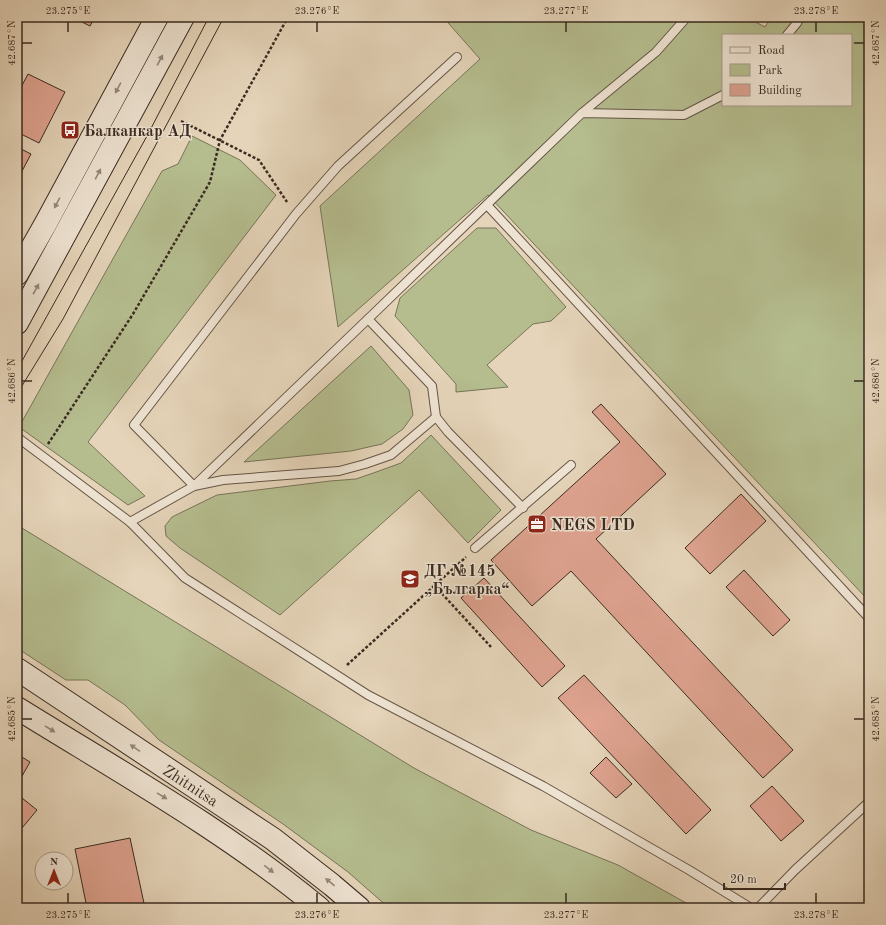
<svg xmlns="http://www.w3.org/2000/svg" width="886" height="925" font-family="'Old Standard TT',serif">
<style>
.green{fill:#b5bd8f;stroke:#787458;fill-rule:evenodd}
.building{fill:#dfa390;stroke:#3a2b21}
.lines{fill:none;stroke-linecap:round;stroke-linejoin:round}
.lane-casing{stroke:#655547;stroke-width:10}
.secondary-casing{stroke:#3a2b21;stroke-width:24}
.path{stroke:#3a2b21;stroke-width:2.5;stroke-dasharray:3 2;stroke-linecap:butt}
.lane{stroke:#eee3d2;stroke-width:8}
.secondary{stroke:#eee3d2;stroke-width:22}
.tram{stroke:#3a2b21;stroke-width:1}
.oneway{fill:#94877a}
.ticks{fill:none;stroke:#3a2b21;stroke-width:1.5}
.labels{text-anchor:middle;stroke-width:3;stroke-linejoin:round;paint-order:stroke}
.poi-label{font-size:16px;font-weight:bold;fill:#3a2b21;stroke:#eee3d2;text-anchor:start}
.street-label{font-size:16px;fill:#3a2b21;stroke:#eee3d2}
.neatline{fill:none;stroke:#3a2b21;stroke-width:1.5}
.ticks-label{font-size:10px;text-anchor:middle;fill:#3a2b21}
</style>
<rect width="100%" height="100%" fill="#e5d4b9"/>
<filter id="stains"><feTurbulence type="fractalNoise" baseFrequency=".005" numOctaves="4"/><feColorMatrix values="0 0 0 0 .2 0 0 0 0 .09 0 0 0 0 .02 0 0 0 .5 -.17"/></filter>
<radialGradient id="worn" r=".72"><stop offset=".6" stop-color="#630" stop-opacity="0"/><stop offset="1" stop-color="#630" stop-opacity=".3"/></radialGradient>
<!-- green -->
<g class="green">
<path d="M443 17H746L765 27 771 17H869V601L488 195 338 327 320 206 480 59ZM723 35H851V105H723Z"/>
<polygon points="192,136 240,160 276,195 88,442 145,496 128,505 19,427 162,171 178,164"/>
<polygon points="477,228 496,228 566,307 551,321 533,324 487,365 508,387 456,392 456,384 395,316 400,298"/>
<polygon points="371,346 409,390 413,415 403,429 382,444 351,451 244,462"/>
<polygon points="431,435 501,510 468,543 419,490 280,615 180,548 166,536 165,526 172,517 217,495 330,481 356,479 379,471 401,463"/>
<polygon points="17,525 414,768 531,830 618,865 695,908 389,908 348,872 283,824 159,740 125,705 88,680 66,680 17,648"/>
</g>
<!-- building -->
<g class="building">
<polygon points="72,17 95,17 90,26"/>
<polygon points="28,74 65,92 39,143 17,132 17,95"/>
<polygon points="17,147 31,154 20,175 17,173"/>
<polygon points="601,404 666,474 596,539 793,750 763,778 571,571 532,606 491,560 620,442 592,412"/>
<polygon points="741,494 766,521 710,574 685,548"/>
<polygon points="744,570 790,620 773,636 726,587"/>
<polygon points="484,578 565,666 542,687 461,598"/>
<polygon points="584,675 711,810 686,834 558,698"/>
<polygon points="17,754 30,762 17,785"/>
<polygon points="606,757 632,784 616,798 590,773"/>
<polygon points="772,786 804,821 781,841 750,806"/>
<polygon points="17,794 37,810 17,834"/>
<polygon points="130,838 145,908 87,908 75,849"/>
</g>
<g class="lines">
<defs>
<g id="lane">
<polyline points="787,35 797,23 800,17"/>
<polyline points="582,113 656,52 687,17"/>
<polyline points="487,205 869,618"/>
<polyline points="368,319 582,113 684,115 723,95"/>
<polyline points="436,417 391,455 365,464 339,471 223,480 194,486 134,425 296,214 338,166 457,57"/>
<polyline points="17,437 130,522 185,578 368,695 543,786 689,870 751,908"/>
<polyline points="130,522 194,486 368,319 432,386 436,417 448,432 523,508"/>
<polyline points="475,548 571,465"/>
<polyline points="758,908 795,870 869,802"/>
</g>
<g id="secondary">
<polyline points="17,274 46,223 157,17"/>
<polyline points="17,323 183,17"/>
<polyline points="17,669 273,839 332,885 359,908"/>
<path d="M17 708C120 772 226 831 319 908"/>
</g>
</defs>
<!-- lane casing -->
<use href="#lane" class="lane-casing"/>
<!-- secondary casing -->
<use href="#secondary" class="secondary-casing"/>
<!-- path -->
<g class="path">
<polyline points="181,121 259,160 287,202"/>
<polyline points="48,444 133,314 210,182 220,140 288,17"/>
<polyline points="435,586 491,647"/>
<polyline points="347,665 466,557"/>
</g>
<!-- lane -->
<use href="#lane" class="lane"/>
<!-- secondary -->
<use href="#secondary" class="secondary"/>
<!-- tram -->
<g class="tram">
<polyline points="17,370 147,136 209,17"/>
<polyline points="17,394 63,319 224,17"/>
</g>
</g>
<!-- one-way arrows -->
<defs><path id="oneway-solid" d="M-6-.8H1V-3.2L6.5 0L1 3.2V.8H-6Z"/></defs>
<g class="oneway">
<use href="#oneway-solid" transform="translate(160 60) rotate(-62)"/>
<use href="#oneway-solid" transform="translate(118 88) rotate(118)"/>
<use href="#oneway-solid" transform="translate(98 174) rotate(-62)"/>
<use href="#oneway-solid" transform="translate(57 203) rotate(118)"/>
<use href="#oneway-solid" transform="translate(36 289) rotate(-61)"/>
<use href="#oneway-solid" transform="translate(50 729) rotate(32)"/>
<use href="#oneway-solid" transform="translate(135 748) rotate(-146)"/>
<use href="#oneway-solid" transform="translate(162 796) rotate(31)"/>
<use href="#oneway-solid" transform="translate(269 869) rotate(38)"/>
<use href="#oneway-solid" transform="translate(330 882) rotate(-141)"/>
</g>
<!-- ticks -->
<path class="ticks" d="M68 22V32M317 22V32M566 22V32M816 22V32M22 43H32M854 43H864M22 381H32M854 381H864M22 719H32M854 719H864M68 893V903M317 893V903M566 893V903M816 893V903"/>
<!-- icons -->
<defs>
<symbol id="bus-square" viewBox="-11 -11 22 22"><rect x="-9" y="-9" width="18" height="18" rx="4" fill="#8f2418" stroke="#eee3d2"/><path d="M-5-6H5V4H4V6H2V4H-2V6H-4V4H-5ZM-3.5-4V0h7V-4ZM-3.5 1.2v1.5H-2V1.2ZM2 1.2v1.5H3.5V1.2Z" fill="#fff"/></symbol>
<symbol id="office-square" viewBox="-11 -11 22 22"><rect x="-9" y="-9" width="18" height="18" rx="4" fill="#8f2418" stroke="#eee3d2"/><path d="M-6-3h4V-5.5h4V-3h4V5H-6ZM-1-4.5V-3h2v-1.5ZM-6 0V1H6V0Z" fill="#fff"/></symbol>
<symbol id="school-square" viewBox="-11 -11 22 22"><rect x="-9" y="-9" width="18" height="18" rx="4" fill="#8f2418" stroke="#eee3d2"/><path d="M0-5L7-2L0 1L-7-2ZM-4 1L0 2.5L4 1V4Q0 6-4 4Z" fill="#fff"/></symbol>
</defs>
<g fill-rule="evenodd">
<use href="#bus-square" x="59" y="119" width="22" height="22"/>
<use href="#office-square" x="526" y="513" width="22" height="22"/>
<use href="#school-square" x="399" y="568" width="22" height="22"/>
</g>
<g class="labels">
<!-- poi labels -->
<g class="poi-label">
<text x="84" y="136">Балканкар АД</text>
<text x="551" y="530">NEGS LTD</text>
<text x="424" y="576">ДГ №145<tspan x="424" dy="18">„Българка“</tspan></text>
</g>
<!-- street labels -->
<g class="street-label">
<text transform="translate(191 785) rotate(33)" y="6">Zhitnitsa</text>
</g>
</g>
<!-- margin -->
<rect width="886" height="925" fill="none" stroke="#e5d4b9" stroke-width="44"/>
<!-- legend -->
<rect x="722" y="34" width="130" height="72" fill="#eee3d2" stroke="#a6998b"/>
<rect x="730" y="47" width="20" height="6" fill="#eee3d2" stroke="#a6998b"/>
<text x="758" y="54" font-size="12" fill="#3a2b21">Road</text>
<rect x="730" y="64" width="20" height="12" fill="#b5bd8f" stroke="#a6998b"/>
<text x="758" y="74" font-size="12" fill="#3a2b21">Park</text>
<rect x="730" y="84" width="20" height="12" fill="#dfa390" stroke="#a6998b"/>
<text x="758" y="94" font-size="12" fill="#3a2b21">Building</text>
<!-- north arrow -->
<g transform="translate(54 871)"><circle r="19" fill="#eee3d2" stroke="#a6998b"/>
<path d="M0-3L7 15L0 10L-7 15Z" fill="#8f2418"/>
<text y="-6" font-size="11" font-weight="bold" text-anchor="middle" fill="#3a2b21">N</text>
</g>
<!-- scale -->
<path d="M724 883v6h61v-6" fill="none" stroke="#3a2b21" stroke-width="2"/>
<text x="730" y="883" font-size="12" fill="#3a2b21" stroke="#eee3d2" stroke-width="3" paint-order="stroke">20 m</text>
<rect x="22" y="22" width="842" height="881" class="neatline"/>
<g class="ticks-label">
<text x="68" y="14">23.275°E</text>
<text x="317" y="14">23.276°E</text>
<text x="566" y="14">23.277°E</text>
<text x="816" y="14">23.278°E</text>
<text transform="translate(11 43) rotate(-90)" y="4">42.687°N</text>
<text transform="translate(875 43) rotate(-90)" y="4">42.687°N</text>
<text transform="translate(11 381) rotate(-90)" y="4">42.686°N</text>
<text transform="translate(875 381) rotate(-90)" y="4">42.686°N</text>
<text transform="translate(11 719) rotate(-90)" y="4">42.685°N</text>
<text transform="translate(875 719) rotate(-90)" y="4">42.685°N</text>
<text x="68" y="918">23.275°E</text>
<text x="317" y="918">23.276°E</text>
<text x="566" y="918">23.277°E</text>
<text x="816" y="918">23.278°E</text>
</g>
<rect width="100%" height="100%" filter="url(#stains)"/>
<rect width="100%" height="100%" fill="url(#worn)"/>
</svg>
